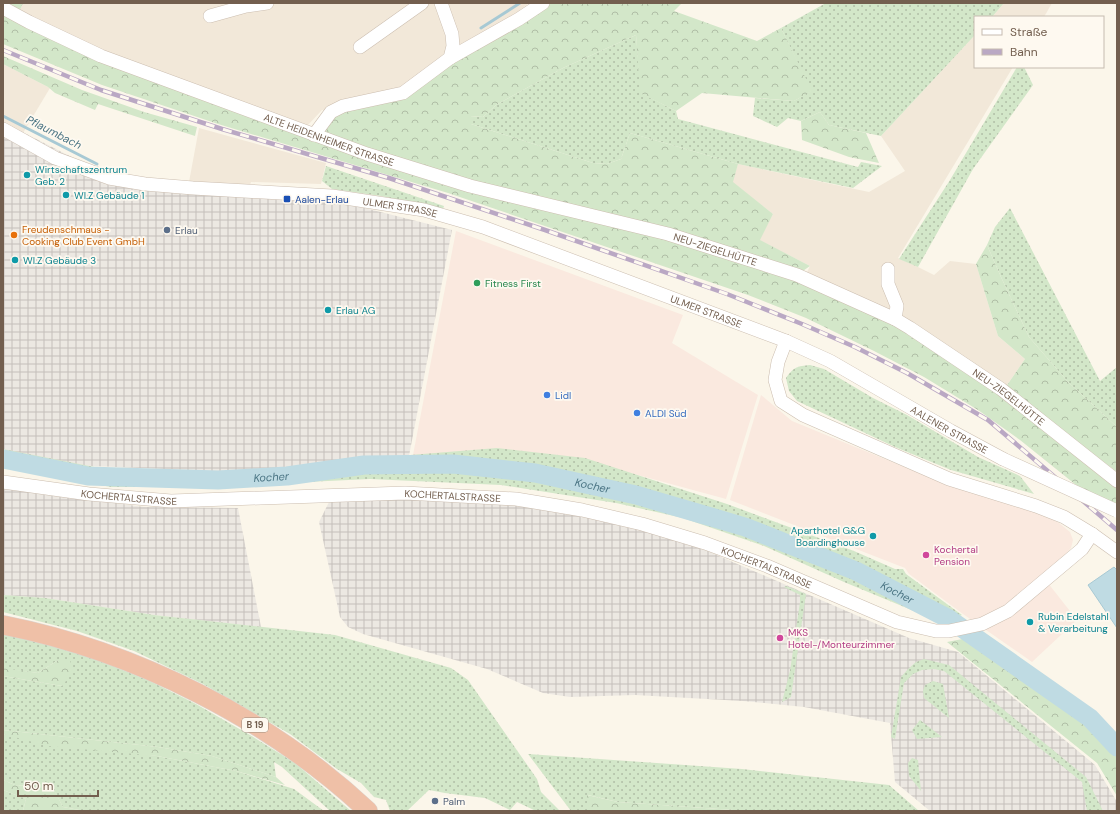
<svg xmlns="http://www.w3.org/2000/svg" width="1120" height="814" font-family="'DM Sans',sans-serif">
<style>
.residential{fill:#f2e8d9}
.commercial{fill:#fae9df}
.industrial{fill:url(#industrial-grid)}
.grass{fill:url(#grass-dots)}
.forest{fill:url(#forest-crowns)}
.water{fill:#bfdbe3;stroke:#a7c9d4}
.lines{fill:none;stroke-linecap:round;stroke-linejoin:round}
.stream{stroke:#a7c9d4;stroke-width:3}
.river{stroke:#bfdbe3;stroke-width:19}
.minor-casing{stroke:#ccbeb0;stroke-width:14}
.highway-casing{stroke:#dbd5d1;stroke-width:20}
.minor{stroke:#fff;stroke-width:13}
.highway{stroke:#efc0a7;stroke-width:19}
.rail-casing{stroke:#baa8c4;stroke-width:4.5}
.rail{stroke:#fef9f0;stroke-width:3;stroke-dasharray:9;stroke-linecap:butt}
.minor-bridge-casing{stroke:#ccbeb0;stroke-width:14;stroke-linecap:butt}
.minor-bridge{stroke:#fff;stroke-width:13}
.culture-dot{fill:#0f9aa8;stroke:#fef9f0;stroke-width:1.5}
.transit-dot{fill:#1a4fb4;stroke:#fef9f0;stroke-width:1.5}
.service-dot{fill:#5c6f8a;stroke:#fef9f0;stroke-width:1.5}
.food-dot{fill:#e8710a;stroke:#fef9f0;stroke-width:1.5}
.leisure-dot{fill:#2e9e5b;stroke:#fef9f0;stroke-width:1.5}
.shop-dot{fill:#3f7fe0;stroke:#fef9f0;stroke-width:1.5}
.hotel-dot{fill:#d1479c;stroke:#fef9f0;stroke-width:1.5}
.labels{text-anchor:middle;stroke-width:3.5;stroke-linejoin:round;paint-order:stroke}
.shield{fill:#fef9f0;stroke:#9d8d7f;stroke-width:1}
.shield-label{font-size:9px;font-weight:bold;fill:#735f4f}
.street-label{font-size:10px;fill:#735f4f;stroke:#fef9f0}
.culture-label{font-size:10px;fill:#0d838f;stroke:#fef9f0;text-anchor:start}
.transit-label{font-size:10px;fill:#164399;stroke:#fef9f0;text-anchor:start}
.food-label{font-size:10px;fill:#c56008;stroke:#fef9f0;text-anchor:start}
.service-label{font-size:10px;fill:#4e5e75;stroke:#fef9f0;text-anchor:start}
.leisure-label{font-size:10px;fill:#27864d;stroke:#fef9f0;text-anchor:start}
.shop-label{font-size:10px;fill:#366cbe;stroke:#fef9f0;text-anchor:start}
.hotel-label{font-size:10px;fill:#b23c85;stroke:#fef9f0;text-anchor:start}
.water-label{font-size:11px;font-style:italic;fill:#4b7584;stroke:#fef9f0}
</style>
<defs>
<pattern id="industrial-grid" width="8" height="8" patternUnits="userSpaceOnUse"><rect width="8" height="8" fill="#ece8e2"/><path d="M0 4h8M4 0v8" fill="none" stroke="#c4bfba"/></pattern>
<pattern id="grass-dots" width="8" height="8" patternUnits="userSpaceOnUse"><rect width="8" height="8" fill="#d3e7c9"/><path d="M2 2h.1M6 6h.1" fill="none" stroke="#b0bea6" stroke-width="1.8" stroke-linecap="round"/></pattern>
<pattern id="forest-crowns" width="20" height="18" patternUnits="userSpaceOnUse"><rect width="20" height="18" fill="#d3e7c9"/><path d="M2 6a3 3 0 1 1 6 0M12 15a3 3 0 1 1 6 0" fill="none" stroke="#b0bea6"/></pattern>
</defs>
<rect width="100%" height="100%" fill="#fbf6ea"/>
<!-- residential -->
<g class="residential">
<polygon points="23,3 529,3 407,99 322,110 308,125 187,88 18,13"/>
<polygon points="1004,3 1052,3 1044,17 992,17"/>
<polygon points="975,35 975,67 1013,67 898,258 918,267 934,275 950,261 976,264 998,336 1025,359 1005,388 805,276 810,266 759,240 773,214 732,182 738,164 869,192 905,171 881,136"/>
<polygon points="3,64 50,88 23,133 3,122"/>
<polygon points="199,128 326,163 321,184 251,182 249,188 189,182"/>
</g>
<!-- commercial -->
<g class="commercial">
<polygon points="456,231 683,315 672,343 758,395 726,499 590,462 413,455"/>
<polygon points="761,395 792,421 941,482 1034,509 1059,523 1070,532 1073,540 1071,548 1044,578 1077,620 1032,662 963,614 909,574 905,568 730,500"/>
</g>
<!-- industrial -->
<g class="industrial">
<polygon points="3,122 95,169 144,179 333,200 452,230 409,456 297,472 211,471 69,465 3,449"/>
<polygon points="3,487 144,507 238,508 261,627 154,615 45,598 3,595"/>
<polygon points="405,497 513,503 580,514 689,543 909,638 958,652 1095,765 1117,802 1117,811 930,811 895,782 890,723 804,707 743,701 635,695 570,697 543,693 487,669 363,634 348,627 340,617 319,522 330,500"/>
</g>
<!-- grass -->
<g class="grass">
<polygon points="826,3 1004,3 992,17 975,17 975,35 881,136 829,125 820,112 801,121 788,118 777,127 753,116 755,98 794,101 811,91 781,28"/>
<polygon points="636,35 641,93 676,111 678,119 858,167 861,162 882,166 853,188 738,164 630,133 621,159 607,164 593,163 471,124 470,116 483,117 496,105 563,68"/>
<polygon points="1017,67 1024,67 1033,85 973,169 918,267 899,259 950,180"/>
<polygon points="326,166 444,206 443,209 381,196 332,189 322,181"/>
<polygon points="1010,208 1100,381 1117,367 1117,427 1068,382 1029,337 1001,277 987,245 995,227"/>
<path d="M810 365 824 369 873 398 907 415 978 457 1020 476 1034 494 951 470 895 447 797 401 789 391 786 378C794 367 797 366 810 365Z"/>
<polygon points="497,448 585,458 727,504 854,551 895,569 903,569 906,574 962,615 954,618 926,616 844,582 764,546 683,518 616,503 501,485 370,479 199,487 111,487 3,467 3,449 115,471 292,472 368,462 410,455"/>
<polygon points="786,586 806,594 791,697 782,702 790,671 800,602 800,595 784,587"/>
<polygon points="3,595 45,598 154,615 335,635 451,668 468,680 537,779 541,792 560,811 536,811 517,802 510,810 485,798 445,793 429,790 408,810 410,811 390,811 386,800 374,797 361,783 337,769 290,734 203,684 134,651 77,631 3,612"/>
<polygon points="3,631 58,646 103,662 150,681 196,704 250,735 295,763 351,811 330,811 282,767 274,762 276,777 212,756 158,747 3,730 3,676 62,686 70,660 58,660 38,673 3,669"/>
<polygon points="924,659 949,665 1086,777 1103,811 1087,811 1082,782 944,671 934,669 922,670 913,674 904,683 895,739 891,737 901,677 908,669 916,662"/>
<polygon points="933,681 943,684 949,718 924,698 923,691 925,685"/>
<polygon points="920,720 942,737 917,739 912,730"/>
<polygon points="3,734 157,756 236,771 294,789 324,811 85,811 63,807 49,781 36,787 15,785 3,780"/>
<polygon points="528,754 742,769 889,785 919,811 748,811 618,802 588,795 588,811 571,811"/>
<polygon points="912,758 918,760 921,791 909,776 908,763"/>
<polygon points="3,790 26,799 23,811 3,811"/>
</g>
<!-- forest -->
<g class="forest">
<polygon points="3,3 23,3 19,12 101,56 314,135 331,112 402,94 532,3 682,3 674,11 757,41 781,28 812,91 794,101 702,93 676,111 640,93 636,35 563,68 496,105 483,117 471,116 471,124 593,163 607,164 621,159 630,133 738,164 733,182 773,214 760,240 810,266 797,275 796,280 894,323 999,393 1117,485 1117,506 1081,489 1020,440 978,410 924,377 874,351 806,318 748,295 448,193 218,124 102,85 3,44"/>
<polygon points="3,56 82,90 144,112 197,127 195,136 98,104 95,110 55,93 48,87 3,64"/>
<polygon points="820,112 829,125 866,133 879,163 849,157 802,140 801,121"/>
<polygon points="987,245 1001,277 1029,337 1068,382 1117,427 1117,472 1005,388 1025,359 998,336 976,264"/>
<polygon points="983,635 1100,717 1117,737 1117,796 1097,763 947,642"/>
<polygon points="58,660 70,660 73,672 62,686 3,676 3,668 38,673"/>
<polygon points="3,730 158,747 212,756 276,777 285,785 236,771 157,756 48,746 3,734"/>
<polygon points="3,780 15,785 36,787 49,780 63,807 85,811 23,811 26,799 3,790"/>
<polygon points="587,795 618,802 748,811 588,811"/>
</g>
<!-- water -->
<polygon class="water" points="1114,567 1117,570 1117,628 1088,585"/>
<g class="lines">
<!-- stream -->
<g class="stream">
<polyline points="481,28 520,3"/>
<polyline points="3,116 97,164"/>
</g>
<!-- river -->
<path class="river" id="s1" d="M3 459 88 476 218 480 287 476 364 465 453 464 535 473 636 495 745 527 856 571 949 619 1090 718 1117 747"/>
<defs>
<g id="minor">
<path id="s2" d="M3 8 29 22 101 56 367 154 470 186 668 234 797 275 895 319 910 328 1001 389 1117 481"/>
<polyline points="210,16 246,6 267,3"/>
<polyline points="360,47 422,3"/>
<polyline points="450,58 519,19 543,3"/>
<path id="s3" d="M3 129 55 158 109 178 145 184 193 188 332 196 424 210 483 227 786 341 830 361 951 431 1003 459"/>
<polyline points="314,135 331,112 343,106 403,93 450,58 453,46 452,34 441,3"/>
<polyline points="888,269 888,284 897,306 895,319"/>
<polyline points="786,341 778,362 775,380 781,401 803,415 949,479 1036,506 1064,517 1092,534 1117,552"/>
<path id="s4" d="M3 482 89 494 171 501 405 493 516 499 582 510 642 524 705 543 767 566 897 622 936 631H949L982 624 1008 611 1082 549 1092 534"/>
</g>
<path id="highway" d="M3 625C135 651 270 719 368 811"/>
</defs>
<!-- minor casing -->
<use href="#minor" class="minor-casing"/>
<!-- highway casing -->
<use href="#highway" class="highway-casing"/>
<!-- minor -->
<use href="#minor" class="minor"/>
<!-- highway -->
<use href="#highway" class="highway"/>
<defs>
<polyline id="rail" points="3,50 101,90 222,129 389,178 545,230 727,294 802,324 855,347 907,373 988,420 1117,530"/>
</defs>
<!-- rail casing -->
<use href="#rail" class="rail-casing"/>
<!-- rail -->
<use href="#rail" class="rail"/>
<defs>
<polyline id="minor-bridge" points="1003,459 1117,511"/>
</defs>
<!-- minor-bridge casing -->
<use href="#minor-bridge" class="minor-bridge-casing"/>
<!-- minor-bridge -->
<use href="#minor-bridge" class="minor-bridge"/>
</g>
<!-- markers -->
<g class="culture-dot">
<circle cx="27" cy="175" r="4"/>
<circle cx="66" cy="195" r="4"/>
<circle cx="15" cy="260" r="4"/>
<circle cx="328" cy="310" r="4"/>
<circle cx="873" cy="536" r="4"/>
<circle cx="1030" cy="622" r="4"/>
</g>
<rect class="transit-dot" x="283" y="195" width="8" height="8" rx="2"/>
<g class="service-dot">
<circle cx="167" cy="230" r="4"/>
<circle cx="435" cy="801" r="4"/>
</g>
<circle class="food-dot" cx="14" cy="235" r="4"/>
<circle class="leisure-dot" cx="477" cy="283" r="4"/>
<g class="shop-dot">
<circle cx="547" cy="395" r="4"/>
<circle cx="637" cy="413" r="4"/>
</g>
<g class="hotel-dot">
<circle cx="926" cy="555" r="4"/>
<circle cx="780" cy="638" r="4"/>
</g>
<g class="labels">
<!-- shield labels -->
<rect class="shield" x="242" y="718" width="26" height="14" rx="3"/>
<g class="shield-label">
<text x="255" y="728">B 19</text>
</g>
<!-- street labels -->
<g class="street-label">
<text dy="4" stroke="none"><textPath href="#s2" startOffset="352">ALTE HEIDENHEIMER STRASSE</textPath></text>
<text dy="4" stroke="none"><textPath href="#s3" startOffset="410">ULMER STRASSE</textPath></text>
<text dy="4" stroke="none"><textPath href="#s2" startOffset="754">NEU-ZIEGELHÜTTE</textPath></text>
<text dy="4" stroke="none"><textPath href="#s3" startOffset="734">ULMER STRASSE</textPath></text>
<text dy="4" stroke="none"><textPath href="#s2" startOffset="1085">NEU-ZIEGELHÜTTE</textPath></text>
<text dy="4" stroke="none"><textPath href="#s3" startOffset="1005">AALENER STRASSE</textPath></text>
<text dy="4" stroke="none"><textPath href="#s4" startOffset="451">KOCHERTALSTRASSE</textPath></text>
<text dy="4" stroke="none"><textPath href="#s4" startOffset="127">KOCHERTALSTRASSE</textPath></text>
<text dy="4" stroke="none"><textPath href="#s4" startOffset="775">KOCHERTALSTRASSE</textPath></text>
</g>
<!-- culture labels -->
<g class="culture-label">
<text x="35" y="173">Wirtschaftszentrum<tspan x="35" dy="12">Geb. 2</tspan></text>
<text x="74" y="199">WI.Z Gebäude 1</text>
<text x="23" y="264">WI.Z Gebäude 3</text>
<text x="336" y="314">Erlau AG</text>
<text x="865" y="534" text-anchor="end">Aparthotel G&amp;G<tspan x="865" dy="12">Boardinghouse</tspan></text>
<text x="1038" y="620">Rubin Edelstahl<tspan x="1038" dy="12">&amp; Verarbeitung</tspan></text>
</g>
<!-- transit labels -->
<g class="transit-label">
<text x="295" y="203">Aalen-Erlau</text>
</g>
<!-- food labels -->
<g class="food-label">
<text x="22" y="233">Freudenschmaus -<tspan x="22" dy="12">Cooking Club Event GmbH</tspan></text>
</g>
<!-- service labels -->
<g class="service-label">
<text x="175" y="234">Erlau</text>
<text x="443" y="805">Palm</text>
</g>
<!-- leisure labels -->
<g class="leisure-label">
<text x="485" y="287">Fitness First</text>
</g>
<!-- shop labels -->
<g class="shop-label">
<text x="555" y="399">Lidl</text>
<text x="645" y="417">ALDI Süd</text>
</g>
<!-- hotel labels -->
<g class="hotel-label">
<text x="934" y="553">Kochertal<tspan x="934" dy="12">Pension</tspan></text>
<text x="788" y="636">MKS<tspan x="788" dy="12">Hotel-/Monteurzimmer</tspan></text>
</g>
<!-- water labels -->
<g class="water-label">
<text transform="translate(54 132) rotate(27)" y="4">Pflaumbach</text>
<text dy="4" stroke="none"><textPath href="#s1" startOffset="270">Kocher</textPath></text>
<text dy="4" stroke="none"><textPath href="#s1" startOffset="594">Kocher</textPath></text>
<text dy="4" stroke="none"><textPath href="#s1" startOffset="918">Kocher</textPath></text>
</g>
</g>
<!-- border -->
<rect width="1120" height="814" fill="none" stroke="#735f4f" stroke-width="8"/>
<!-- legend -->
<rect x="974" y="16" width="130" height="52" fill="#fef9f0" stroke="#c6bbb0"/>
<rect x="982" y="29" width="20" height="6" fill="#ffffff" stroke="#c6bbb0"/>
<text x="1010" y="36" font-size="12" fill="#735f4f">Straße</text>
<rect x="982" y="49" width="20" height="6" fill="#baa8c4" stroke="#c6bbb0"/>
<text x="1010" y="56" font-size="12" fill="#735f4f">Bahn</text>
<!-- scale -->
<path d="M18 790v6h80v-6" fill="none" stroke="#735f4f" stroke-width="2"/>
<text x="24" y="790" font-size="12" fill="#735f4f" stroke="#fef9f0" stroke-width="3" paint-order="stroke">50 m</text>
</svg>
